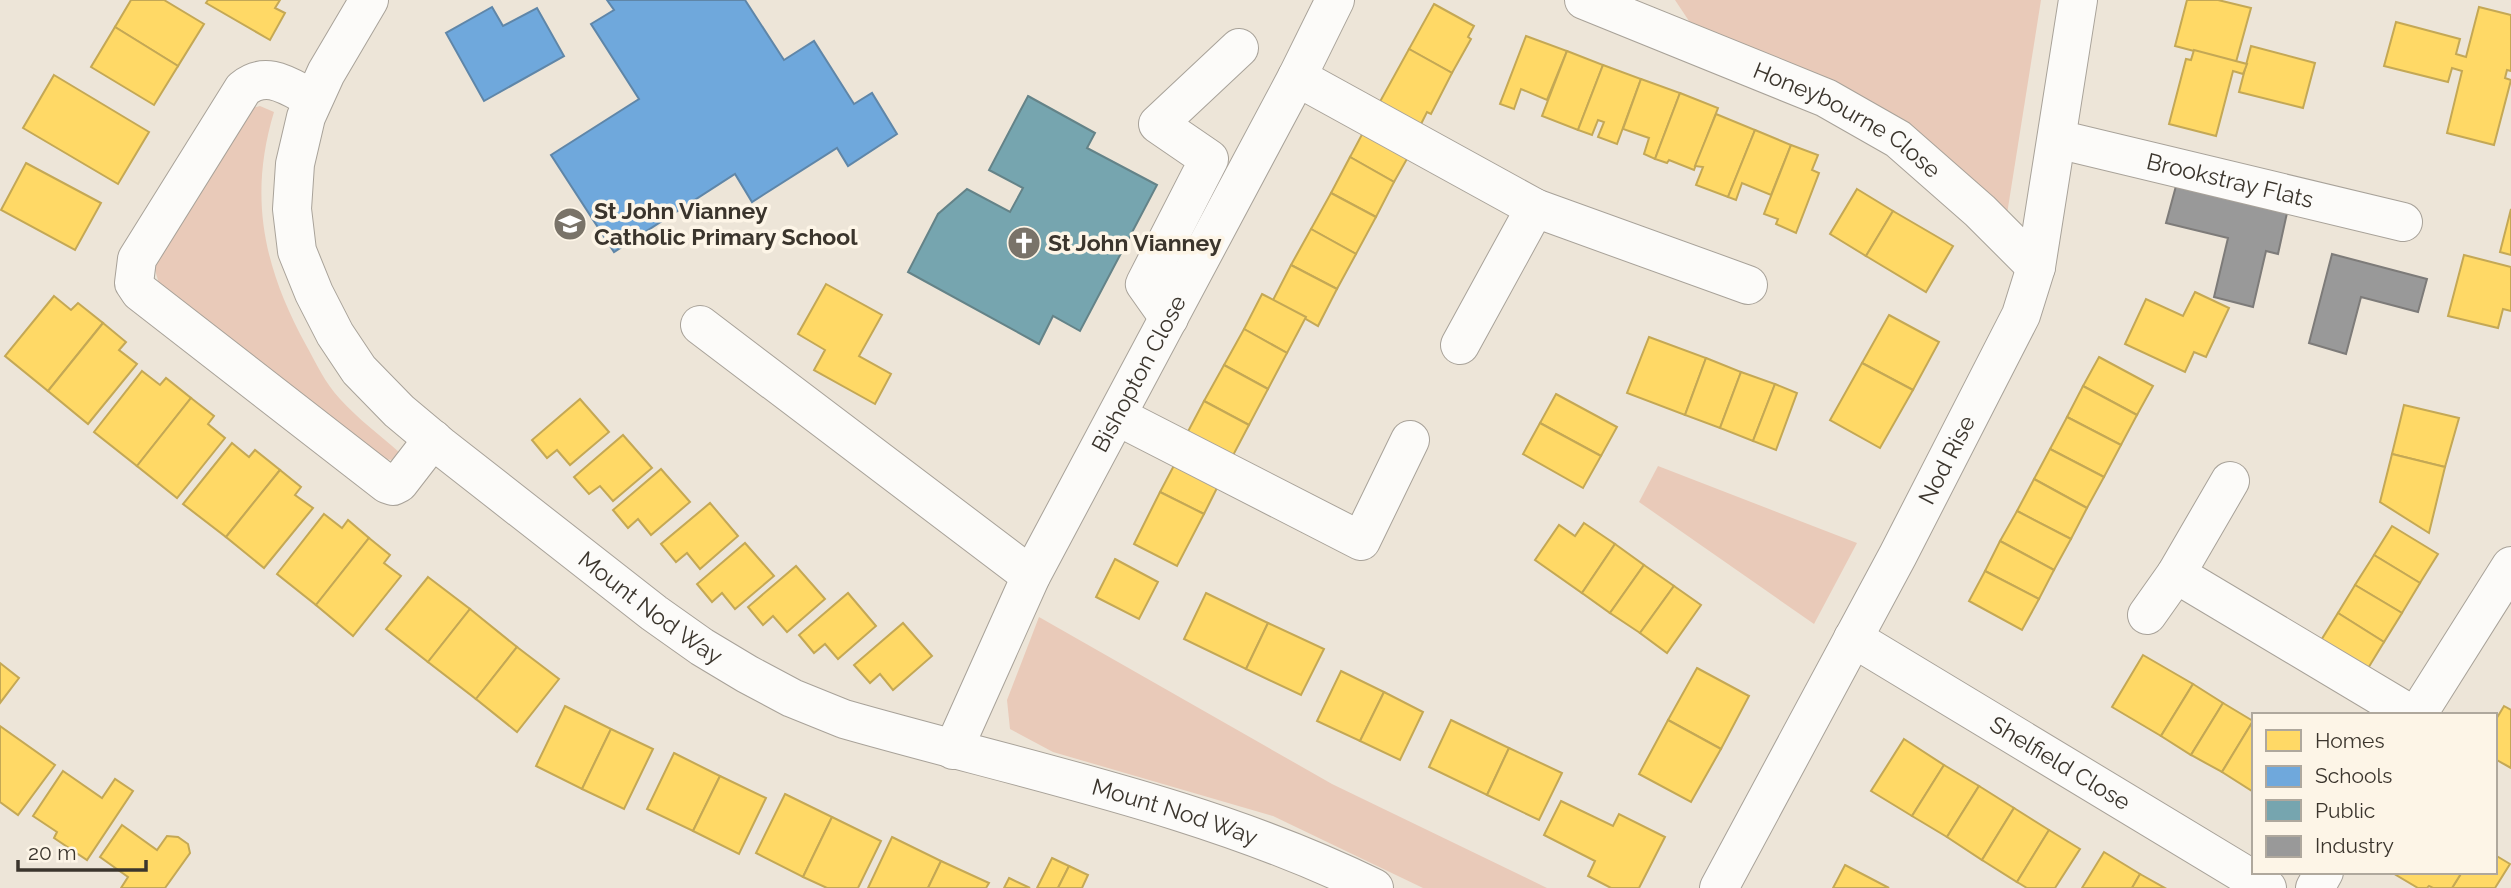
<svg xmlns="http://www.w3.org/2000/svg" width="2511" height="888" font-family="Raleway,sans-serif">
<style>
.green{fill:#e9cab9}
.homes{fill:#ffd966;stroke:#c4a855;stroke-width:2}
.schools{fill:#6fa8dc;stroke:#5f86a8;stroke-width:2}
.public{fill:#76a5af;stroke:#648388;stroke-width:2}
.industry{fill:#999;stroke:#7d7b79;stroke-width:2}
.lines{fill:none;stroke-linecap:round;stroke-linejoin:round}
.minor-casing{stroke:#a8a299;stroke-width:40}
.minor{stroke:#fcfbf9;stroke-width:38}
.labels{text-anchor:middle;stroke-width:7;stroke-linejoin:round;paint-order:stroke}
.street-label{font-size:23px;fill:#3b352d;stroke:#fdf5e7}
.poi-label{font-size:23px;font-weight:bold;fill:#3b352d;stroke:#fdf5e7;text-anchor:start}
</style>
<rect width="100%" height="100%" fill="#ede5d8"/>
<!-- green -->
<g class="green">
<polygon points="1675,0 2041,0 2007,214 1703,35 1689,21"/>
<path d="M260 106 274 112C248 198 264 268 306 345 316 363 325 383 340 399 358 419 380 435 400 453L393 460 382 459 159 284 154 266 247 109Z"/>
<polygon points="1658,466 1857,543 1814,624 1639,502"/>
<polygon points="1039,617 1332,784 1547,888 1423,888 1273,816 1053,752 1010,729 1007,700"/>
</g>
<!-- homes -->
<g class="homes">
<polygon points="131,0 164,0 204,24 178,66 115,27"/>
<polygon points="208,0 280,0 275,8 285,13 270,40 206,3"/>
<polygon points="2187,0 2218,0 2251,8 2236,62 2175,46"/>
<polygon points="1434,4 1474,26 1468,37 1471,39 1452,73 1409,49"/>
<polygon points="2479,7 2511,15 2511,71 2507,70 2505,78 2511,80 2494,145 2447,133 2462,71 2452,68 2448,82 2384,66 2396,22 2460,39 2456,54 2466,57"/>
<polygon points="115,27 178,66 154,105 91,67"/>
<polygon points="1526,36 1567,51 1547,100 1521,89 1514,109 1500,104"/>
<polygon points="2251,46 2315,63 2303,108 2239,92"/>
<polygon points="1409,49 1452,73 1431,114 1427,112 1418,130 1377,107"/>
<polygon points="2194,50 2247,64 2243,74 2233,71 2216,136 2169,124 2186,59 2191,60"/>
<polygon points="1567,51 1603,65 1578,130 1542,116"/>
<polygon points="1603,65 1641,79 1617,144 1598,137 1604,122 1598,120 1592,135 1578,130"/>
<polygon points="54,75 149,132 118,184 23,128"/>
<polygon points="1641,79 1680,93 1655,159 1644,154 1649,138 1623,129"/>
<polygon points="1680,93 1718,108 1694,170 1669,160 1667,163 1655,159"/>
<polygon points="1716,114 1755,130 1728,197 1696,185 1703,167 1695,166"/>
<polygon points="1367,125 1412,150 1394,182 1350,157"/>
<polygon points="1755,130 1791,145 1771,195 1742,183 1736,200 1728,197"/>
<polygon points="1791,145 1818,155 1812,170 1819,173 1796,233 1776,224 1778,219 1764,214"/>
<polygon points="1350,157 1394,182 1376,217 1331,193"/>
<polygon points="26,163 101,203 75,250 1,210"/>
<polygon points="1857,189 1893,211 1866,256 1830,234"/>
<polygon points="1331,193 1376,217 1356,254 1311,229"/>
<polygon points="2511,209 2511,255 2500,252"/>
<polygon points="1893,211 1953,246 1926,292 1866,256"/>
<polygon points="1311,229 1356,254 1337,289 1291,265"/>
<polygon points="2464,255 2511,267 2511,311 2503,309 2498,328 2448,316"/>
<polygon points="1291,265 1337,289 1318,326 1273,300"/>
<polygon points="826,284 882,315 859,356 891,374 875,404 814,370 825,350 798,334"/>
<polygon points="2195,292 2229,308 2206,357 2194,352 2185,372 2125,344 2146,299 2183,316"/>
<polygon points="1262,294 1306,317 1287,353 1244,329"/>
<polygon points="54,296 71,310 78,303 103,323 48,391 5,356"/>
<polygon points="1889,315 1939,342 1913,390 1862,363"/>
<polygon points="103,323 126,342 119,350 137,364 88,424 48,391"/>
<polygon points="1244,329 1287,353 1268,389 1224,365"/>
<polygon points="1649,337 1706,358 1685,415 1627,393"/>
<polygon points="2099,357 2153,386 2137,415 2083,386"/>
<polygon points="1706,358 1741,372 1720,428 1685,415"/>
<polygon points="1862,363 1913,390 1880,448 1830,420"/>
<polygon points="1224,365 1268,389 1249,425 1204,401"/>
<polygon points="142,371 160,385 166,378 191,398 137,466 94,432"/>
<polygon points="1741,372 1775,384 1753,441 1720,428"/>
<polygon points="1775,384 1797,393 1776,450 1753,441"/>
<polygon points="2083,386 2137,415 2121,445 2067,417"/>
<polygon points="1556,394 1617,427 1601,456 1540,423"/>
<polygon points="191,398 214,416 208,424 225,438 177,498 137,466"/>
<polygon points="580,399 609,432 570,465 557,450 547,458 532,440"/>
<polygon points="1204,401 1249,425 1229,463 1184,439"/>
<polygon points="2404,405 2459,418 2445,467 2392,454"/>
<polygon points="2067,417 2121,445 2104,477 2050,449"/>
<polygon points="1540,423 1601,456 1583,488 1523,454"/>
<polygon points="623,435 652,468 613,501 600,486 589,494 574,477"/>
<polygon points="232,443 249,457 255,450 280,470 226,537 183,504"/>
<polygon points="2050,449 2104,477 2087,508 2034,479"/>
<polygon points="1180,454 1223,476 1204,514 1160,492"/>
<polygon points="2392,454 2445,467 2429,533 2380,502"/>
<polygon points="661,469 690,502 651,535 638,519 628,528 613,510"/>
<polygon points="280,470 301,487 295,495 313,508 264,568 226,537"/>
<polygon points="2034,479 2087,508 2071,539 2017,511"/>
<polygon points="1160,492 1204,514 1177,566 1134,544"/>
<polygon points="710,503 738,536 700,569 687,553 676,562 661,544"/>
<polygon points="2017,511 2071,539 2054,570 2000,541"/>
<polygon points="324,514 342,528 348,520 369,538 316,605 277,574"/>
<polygon points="1584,523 1615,544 1582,593 1535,560 1559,525 1575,536"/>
<polygon points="2392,526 2438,554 2420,583 2374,555"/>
<polygon points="369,538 390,555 384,563 401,576 353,636 316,605"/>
<polygon points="2000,541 2054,570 2039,599 1985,571"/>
<polygon points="745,543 774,576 735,609 722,593 712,602 697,584"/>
<polygon points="1615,544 1644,565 1610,613 1582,593"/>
<polygon points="2374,555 2420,583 2402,613 2355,585"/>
<polygon points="1115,559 1158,582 1139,619 1096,597"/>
<polygon points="1644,565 1674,586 1640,633 1610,613"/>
<polygon points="796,566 825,599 787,632 773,616 763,625 748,607"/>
<polygon points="1985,571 2039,599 2022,630 1969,601"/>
<polygon points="428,577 470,609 428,662 386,629"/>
<polygon points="2355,585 2402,613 2384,642 2338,613"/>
<polygon points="1674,586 1701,605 1667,653 1640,633"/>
<polygon points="848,593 876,626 838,659 825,644 814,653 799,635"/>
<polygon points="1206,593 1268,623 1246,669 1184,639"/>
<polygon points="470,609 517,647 476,699 428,662"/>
<polygon points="2338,613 2384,642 2367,670 2320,642"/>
<polygon points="903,623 932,656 893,690 880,674 870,683 854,665"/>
<polygon points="1268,623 1324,649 1301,695 1246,669"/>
<polygon points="517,647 559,679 517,732 476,699"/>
<polygon points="2143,655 2193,684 2161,736 2112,707"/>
<polygon points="0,663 19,678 0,703"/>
<polygon points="1697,668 1749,696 1721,749 1668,720"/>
<polygon points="1341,671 1384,692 1360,741 1317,721"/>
<polygon points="2193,684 2223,703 2191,755 2161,736"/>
<polygon points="1384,692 1423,712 1400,760 1360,741"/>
<polygon points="2223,703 2253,721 2222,772 2191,755"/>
<polygon points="565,706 611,729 582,789 536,766"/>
<polygon points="2504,706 2511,710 2511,768 2495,759 2495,721"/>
<polygon points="1451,720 1509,748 1487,795 1429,767"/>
<polygon points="1668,720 1721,749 1691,802 1639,774"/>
<polygon points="2253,721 2254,787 2252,791 2222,772"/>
<polygon points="0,726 55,765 18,815 0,802"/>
<polygon points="611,729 653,749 624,809 582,789"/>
<polygon points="1904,739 1944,765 1912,816 1871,791"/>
<polygon points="1509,748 1562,773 1539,820 1487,795"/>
<polygon points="674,753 720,776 693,831 647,809"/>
<polygon points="1944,765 1979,786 1947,837 1912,816"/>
<polygon points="63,771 102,798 115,779 133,791 87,860 54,838 57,832 33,816"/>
<polygon points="720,776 766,798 739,854 693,831"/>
<polygon points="1979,786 2014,808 1982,860 1947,837"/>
<polygon points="785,794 832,817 803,877 756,853"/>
<polygon points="1561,801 1613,826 1619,814 1665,837 1639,888 1611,888 1588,876 1595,861 1544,835"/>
<polygon points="2014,808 2049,830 2017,882 1982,860"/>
<polygon points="832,817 881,841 858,888 827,888 803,877"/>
<polygon points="122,825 157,850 167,836 178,837 188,844 190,853 165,888 121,888 128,877 100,857"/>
<polygon points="2049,830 2080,849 2055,888 2027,888 2017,882"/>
<polygon points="892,837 941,861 928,888 868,888"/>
<polygon points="2104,852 2140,874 2132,888 2082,888"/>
<polygon points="2495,855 2510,864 2495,888 2452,888 2462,872 2495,872"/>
<polygon points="1052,858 1069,866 1058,888 1037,888"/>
<polygon points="941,861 989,883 986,888 928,888"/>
<polygon points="1845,865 1889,888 1833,888"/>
<polygon points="1069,866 1088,875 1082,888 1058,888"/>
<polygon points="2391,872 2462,872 2452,888 2433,888 2429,886 2427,888 2418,888"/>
<polygon points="2140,874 2165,888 2132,888"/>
<polygon points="1009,878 1030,888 1004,888"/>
</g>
<!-- schools -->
<g class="schools">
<polygon points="607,0 745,0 784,60 814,41 854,104 872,93 897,134 848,166 837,148 752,202 735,174 614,252 551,155 639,99 591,24 614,10"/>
<polygon points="492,7 503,26 537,8 564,56 484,101 446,33"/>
</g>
<!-- public -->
<polygon class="public" points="1028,96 1095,133 1087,148 1157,185 1080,331 1053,316 1039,344 908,272 938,214 967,189 1010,212 1023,188 989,170"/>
<!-- industry -->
<g class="industry">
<polygon points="2176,186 2287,213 2278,254 2266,251 2253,307 2214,297 2228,238 2166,223"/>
<polygon points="2332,254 2427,279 2418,312 2361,297 2346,354 2309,343"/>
</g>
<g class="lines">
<defs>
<g id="minor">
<path id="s1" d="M369 0 326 73 306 117 295 164 292 209 297 251 314 293 335 334 359 370 399 411 442 447 654 613 702 647 747 674 792 698 844 719C1022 770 1207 806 1374 888"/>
<path id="s2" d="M1584 0 1826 98 1898 139 1980 211 2036 267"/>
<polyline points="1297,77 1535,208 1748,285"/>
<path d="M313 99C289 87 267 69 243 89L137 259 134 283 140 292 387 484 393 486 399 483 433 439"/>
<path id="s3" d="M2057 139 2403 222"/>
<polyline points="1169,318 1145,284 1209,159 1158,124 1239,48"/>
<polyline points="700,325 1031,576"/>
<polyline points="1460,345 1535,208"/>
<polyline points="1117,416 1361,541 1410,440"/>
<polyline points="2176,574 2412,715"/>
<polyline points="2147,615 2176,574 2230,481"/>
<path id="s4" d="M1853 638 2267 888"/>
<polyline points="2417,715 2511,566"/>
<path id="s5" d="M953 750 1031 576 1297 77 1335 0"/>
<path id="s6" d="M1719 888 1898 555 2021 315 2036 267 2078 0"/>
<polyline points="2315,888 2324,872"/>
</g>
</defs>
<!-- minor casing -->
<use href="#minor" class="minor-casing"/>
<!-- minor -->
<use href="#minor" class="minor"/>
</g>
<!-- icons -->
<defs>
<symbol id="school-disc" viewBox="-11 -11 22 22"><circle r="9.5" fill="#797369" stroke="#fdf5e7"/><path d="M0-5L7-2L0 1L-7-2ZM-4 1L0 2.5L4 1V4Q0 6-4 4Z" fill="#fff"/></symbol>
<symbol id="church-disc" viewBox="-11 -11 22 22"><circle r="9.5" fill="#797369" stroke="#fdf5e7"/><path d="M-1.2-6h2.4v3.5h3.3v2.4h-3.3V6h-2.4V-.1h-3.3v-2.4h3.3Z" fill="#fff"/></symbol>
</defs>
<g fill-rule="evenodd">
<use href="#school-disc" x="551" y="205" width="38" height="38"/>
<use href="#church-disc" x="1005" y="224" width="38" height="38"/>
</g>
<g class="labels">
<!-- street labels -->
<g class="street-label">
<text dy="8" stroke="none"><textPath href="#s2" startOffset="290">Honeybourne Close</textPath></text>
<text dy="8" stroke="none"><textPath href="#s3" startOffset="178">Brookstray Flats</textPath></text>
<text dy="8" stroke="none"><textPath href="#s5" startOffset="420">Bishopton Close</textPath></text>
<text dy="8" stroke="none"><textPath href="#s6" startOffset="485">Nod Rise</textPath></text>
<text dy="8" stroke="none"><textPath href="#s1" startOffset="780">Mount Nod Way</textPath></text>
<text dy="8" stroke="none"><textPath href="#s4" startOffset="242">Shelfield Close</textPath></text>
<text dy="8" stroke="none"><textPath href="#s1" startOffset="1348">Mount Nod Way</textPath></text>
</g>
<!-- poi labels -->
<g class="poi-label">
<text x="594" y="219">St John Vianney<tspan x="594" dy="26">Catholic Primary School</tspan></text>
<text x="1048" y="251">St John Vianney</text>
</g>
</g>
<!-- legend -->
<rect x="2252" y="713" width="245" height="161" fill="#fdf5e7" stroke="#afa89d" stroke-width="2"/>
<rect x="2266" y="730" width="35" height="21" fill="#ffd966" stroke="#afa89d" stroke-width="2"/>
<text x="2315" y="748" font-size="21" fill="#3b352d">Homes</text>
<rect x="2266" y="766" width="35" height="21" fill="#6fa8dc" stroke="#afa89d" stroke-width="2"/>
<text x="2315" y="783" font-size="21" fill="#3b352d">Schools</text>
<rect x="2266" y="800" width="35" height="21" fill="#76a5af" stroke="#afa89d" stroke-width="2"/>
<text x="2315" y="818" font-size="21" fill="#3b352d">Public</text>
<rect x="2266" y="836" width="35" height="21" fill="#999999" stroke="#afa89d" stroke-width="2"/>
<text x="2315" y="853" font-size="21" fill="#3b352d">Industry</text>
<!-- scale -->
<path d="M18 860v10h128v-10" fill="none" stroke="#3b352d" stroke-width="3.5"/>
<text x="28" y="860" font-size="21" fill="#3b352d" stroke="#fdf5e7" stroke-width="5" paint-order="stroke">20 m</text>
</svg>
